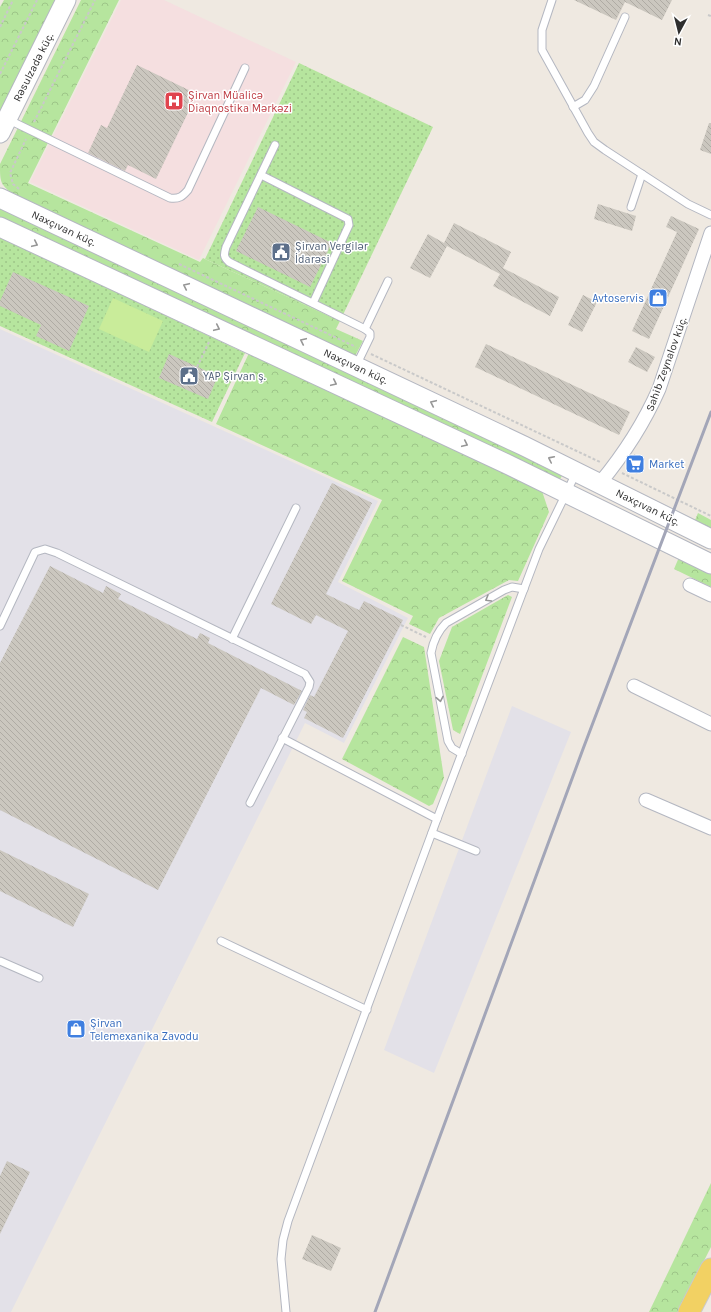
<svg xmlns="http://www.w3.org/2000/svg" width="711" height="1312" font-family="Karla,sans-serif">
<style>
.industrial{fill:#e3e1e8}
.medical{fill:#f5dfe0}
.grass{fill:url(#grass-dots)}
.forest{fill:url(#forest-crowns)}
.pitch{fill:#c9ec9a}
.building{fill:url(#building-back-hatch)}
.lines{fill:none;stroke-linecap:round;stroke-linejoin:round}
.lane-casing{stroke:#b4b7c1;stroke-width:9}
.street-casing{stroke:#b4b7c1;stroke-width:15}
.secondary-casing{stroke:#b4b7c1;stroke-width:21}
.primary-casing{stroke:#c9c9c9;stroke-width:23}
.path{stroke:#c9c9c9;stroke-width:2;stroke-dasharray:3 2;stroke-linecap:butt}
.lane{stroke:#fff;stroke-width:7}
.street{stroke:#fff;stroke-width:13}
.secondary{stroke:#fff;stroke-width:19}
.primary{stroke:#f2d163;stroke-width:21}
.rail{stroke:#a3a6b8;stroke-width:3}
.oneway{stroke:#969696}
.labels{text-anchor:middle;stroke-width:3;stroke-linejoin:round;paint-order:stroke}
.street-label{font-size:11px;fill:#2e2e2e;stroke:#fff}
.health-label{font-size:11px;fill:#be3a42;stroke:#fff;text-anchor:start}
.service-label{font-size:11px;fill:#4e5e75;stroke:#fff;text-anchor:start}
.shop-label{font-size:11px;fill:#366cbe;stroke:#fff;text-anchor:start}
</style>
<defs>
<pattern id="grass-dots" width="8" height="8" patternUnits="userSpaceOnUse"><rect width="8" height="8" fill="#b6e59e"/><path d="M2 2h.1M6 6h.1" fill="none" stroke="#9dc588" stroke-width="1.8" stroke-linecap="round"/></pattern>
<pattern id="forest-crowns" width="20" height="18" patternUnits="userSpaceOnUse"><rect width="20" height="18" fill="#b6e59e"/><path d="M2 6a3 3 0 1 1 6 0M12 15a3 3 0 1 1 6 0" fill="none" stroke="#9dc588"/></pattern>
<pattern id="building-back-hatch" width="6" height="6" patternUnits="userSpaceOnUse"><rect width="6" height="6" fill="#cbc7bf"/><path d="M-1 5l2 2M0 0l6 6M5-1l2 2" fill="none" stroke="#afaba4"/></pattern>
</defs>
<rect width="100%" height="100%" fill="#efe9e1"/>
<!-- industrial -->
<g class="industrial">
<polygon points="0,329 378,501 338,582 408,618 344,743 305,723 11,1312 0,1312"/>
<polygon points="512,706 571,732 434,1073 384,1050"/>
</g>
<!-- medical -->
<polygon class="medical" points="121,0 164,0 296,62 199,260 30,182"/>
<!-- grass -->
<g class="grass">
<polygon points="299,63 433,127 340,321 205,259"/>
<polygon points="0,237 245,353 212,422 0,326"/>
</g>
<!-- forest -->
<g class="forest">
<polygon points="4,0 58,0 0,118 0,7"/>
<path d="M81 0H119L28 183 200 262 203 258 205 259 340 321 336 329 363 341 354 358 15 196C0 184 0 183 0 164Z"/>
<polygon points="0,207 564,472 559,481 0,220"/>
<polygon points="249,353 542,491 549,512 518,581 509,580 439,618 430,634 409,624 413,616 342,581 382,500 216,424"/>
<polygon points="698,513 711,520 711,533 693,525"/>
<polygon points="680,555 711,570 711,587 674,569"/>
<polygon points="508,595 512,597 460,734 453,730 439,661 452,627"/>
<polygon points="403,637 424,647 444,778 433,804 429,806 342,759"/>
<polygon points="711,1183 711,1247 678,1312 649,1312"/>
</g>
<!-- pitch -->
<polygon class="pitch" points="113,298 163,321 149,352 99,329"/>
<!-- building -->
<g class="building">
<polygon points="574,0 672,0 662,20 625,2 616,20"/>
<polygon points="137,65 197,94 156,179 128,165 125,171 88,153 101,125 107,128"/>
<polygon points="709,123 711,123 711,154 700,150"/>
<polygon points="598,204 636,216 632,231 594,219"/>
<polygon points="258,207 332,243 310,287 236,251"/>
<polygon points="671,216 699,229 649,339 632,331 677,232 666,227"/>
<polygon points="454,223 511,252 503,268 559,297 550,316 493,286 500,274 447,246 430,278 410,268 428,234 444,243"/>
<polygon points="13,272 89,306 69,351 36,336 41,325 0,306 0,301"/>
<polygon points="583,295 597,302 582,332 568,325"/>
<polygon points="486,344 630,412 619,435 475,367"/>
<polygon points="636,347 655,357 647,372 628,362"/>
<polygon points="169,354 218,376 208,399 159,378"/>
<polygon points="634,454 645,459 637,474 627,468"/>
<polygon points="332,483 372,503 326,594 359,610 364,601 403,620 343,738 304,718 307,712 303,710 310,695 314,697 348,631 316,615 311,624 271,604"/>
<polygon points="50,566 103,593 106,586 121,594 118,599 197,639 200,633 210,638 208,643 302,691 294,705 261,688 158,890 0,810 0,663"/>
<polygon points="0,850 89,894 73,927 0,891"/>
<polygon points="7,1161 30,1172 0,1234 0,1176"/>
<polygon points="312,1235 341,1248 331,1271 302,1259"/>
</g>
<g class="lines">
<defs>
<g id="lane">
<polyline points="552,0 542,30 542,50 588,133 594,142 605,150 688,204 711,215"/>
<polyline points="573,107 585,100 594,86 625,17"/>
<path d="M7 119 170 198C179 199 182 197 188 190L245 68"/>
<path d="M275 145 226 247C224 254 223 257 229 262L365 329 370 333V337L356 366"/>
<polyline points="261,175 348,219 349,225 313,303"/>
<polyline points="631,207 642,174"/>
<polyline points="365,329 388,281"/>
<polyline points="0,626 35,552 45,549 57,553 305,674 310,682 309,687 250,803"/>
<polyline points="232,639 296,508"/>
<polyline points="282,738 437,819"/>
<path d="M462 754 452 748 448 741 431 653C433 642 438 631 446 623L504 590 512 587 524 589"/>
<polyline points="432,833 476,851"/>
<polyline points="221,941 367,1010"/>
<polyline points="0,961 39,978"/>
<polyline points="286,1312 281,1259 283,1240 288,1221 437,819 539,549 576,473"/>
</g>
<g id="street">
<path d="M600 483C624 454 644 423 659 389L711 233"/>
<polyline points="690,585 711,595"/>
<polyline points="634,686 711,724"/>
<polyline points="646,800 711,828"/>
</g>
<g id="secondary">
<polyline points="0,133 66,0"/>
<polyline points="0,198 524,446 711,539"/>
<polyline points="0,227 509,465 711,564"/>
</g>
<polyline id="primary" points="689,1312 711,1269"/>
</defs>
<!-- lane casing -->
<use href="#lane" class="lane-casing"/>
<!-- street casing -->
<use href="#street" class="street-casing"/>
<!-- secondary casing -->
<use href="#secondary" class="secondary-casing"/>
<!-- primary casing -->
<use href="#primary" class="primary-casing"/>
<!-- path -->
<g class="path">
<polyline points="708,15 711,16"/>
<polyline points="0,27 13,0"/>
<polyline points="0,74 37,0"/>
<polyline points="34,122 95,0"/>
<polyline points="19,189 13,184 10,173 26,139"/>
<polyline points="179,264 356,347"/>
<polyline points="371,354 600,462"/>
<polyline points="197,367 209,342"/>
<polyline points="622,473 711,516"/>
<polyline points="401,625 426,637"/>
</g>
<!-- lane -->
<use href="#lane" class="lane"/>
<!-- street -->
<use href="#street" class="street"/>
<!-- secondary -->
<use href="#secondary" class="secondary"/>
<!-- primary -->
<use href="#primary" class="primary"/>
<!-- rail -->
<polyline class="rail" points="375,1312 583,749 711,412"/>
</g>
<!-- one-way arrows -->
<defs><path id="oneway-chevron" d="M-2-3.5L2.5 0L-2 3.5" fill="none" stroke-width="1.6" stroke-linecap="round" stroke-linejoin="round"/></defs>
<g class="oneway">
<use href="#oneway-chevron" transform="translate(35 244) rotate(25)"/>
<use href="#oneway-chevron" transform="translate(186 286) rotate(-155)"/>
<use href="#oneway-chevron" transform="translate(217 328) rotate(25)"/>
<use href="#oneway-chevron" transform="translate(303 341) rotate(-155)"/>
<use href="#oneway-chevron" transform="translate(334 383) rotate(25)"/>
<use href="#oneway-chevron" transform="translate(433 403) rotate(-155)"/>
<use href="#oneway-chevron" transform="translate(465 444) rotate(25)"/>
<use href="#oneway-chevron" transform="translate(551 459) rotate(-154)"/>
<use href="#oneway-chevron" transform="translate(488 599) rotate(150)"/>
<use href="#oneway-chevron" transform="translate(440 699) rotate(79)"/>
</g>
<!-- icons -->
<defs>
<symbol id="hospital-square" viewBox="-11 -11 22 22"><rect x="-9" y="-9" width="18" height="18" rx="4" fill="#e0444e" stroke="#fff"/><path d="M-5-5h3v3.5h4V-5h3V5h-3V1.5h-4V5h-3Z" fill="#fff"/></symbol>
<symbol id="civic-square" viewBox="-11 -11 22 22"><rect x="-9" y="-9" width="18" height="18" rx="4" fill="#5c6f8a" stroke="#fff"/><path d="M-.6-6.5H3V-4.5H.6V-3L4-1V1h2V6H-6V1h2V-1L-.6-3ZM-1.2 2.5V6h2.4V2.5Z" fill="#fff"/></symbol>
<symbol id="shop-square" viewBox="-11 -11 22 22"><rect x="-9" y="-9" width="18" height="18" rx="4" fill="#3f7fe0" stroke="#fff"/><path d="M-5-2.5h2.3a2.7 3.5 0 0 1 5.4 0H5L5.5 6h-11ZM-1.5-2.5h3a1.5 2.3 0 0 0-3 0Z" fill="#fff"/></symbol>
<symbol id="supermarket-square" viewBox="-11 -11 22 22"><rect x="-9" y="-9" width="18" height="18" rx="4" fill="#3f7fe0" stroke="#fff"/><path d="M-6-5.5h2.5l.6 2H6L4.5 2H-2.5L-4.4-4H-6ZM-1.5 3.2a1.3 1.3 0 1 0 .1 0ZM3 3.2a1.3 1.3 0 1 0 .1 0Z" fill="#fff"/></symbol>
</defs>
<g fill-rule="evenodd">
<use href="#hospital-square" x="163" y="90" width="22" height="22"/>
<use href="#civic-square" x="270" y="241" width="22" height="22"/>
<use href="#shop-square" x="647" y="287" width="22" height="22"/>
<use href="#civic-square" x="178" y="365" width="22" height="22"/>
<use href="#supermarket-square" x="624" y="453" width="22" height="22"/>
<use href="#shop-square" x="65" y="1018" width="22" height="22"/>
</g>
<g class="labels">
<!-- street labels -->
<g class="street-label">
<text transform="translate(33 67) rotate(-63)" y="4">Rəsulzadə küç.</text>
<text transform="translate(64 228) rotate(25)" y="4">Naxçıvan küç.</text>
<text transform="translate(666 364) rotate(-70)" y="4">Sahib Zeynalov küç.</text>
<text transform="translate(356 366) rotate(25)" y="4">Naxçıvan küç.</text>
<text transform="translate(648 507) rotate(26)" y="4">Naxçıvan küç.</text>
</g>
<!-- health labels -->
<g class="health-label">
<text x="188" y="99">Şirvan Müalicə<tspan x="188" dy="13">Diaqnostika Mərkəzi</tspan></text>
</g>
<!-- service labels -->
<g class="service-label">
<text x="295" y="250">Şirvan Vergilər<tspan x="295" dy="13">İdarəsi</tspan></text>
<text x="203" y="380">YAP Şirvan ş.</text>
</g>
<!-- shop labels -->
<g class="shop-label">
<text x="644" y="302" text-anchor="end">Avtoservis</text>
<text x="649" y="468">Market</text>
<text x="90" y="1027">Şirvan<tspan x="90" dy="13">Telemexanika Zavodu</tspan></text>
</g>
</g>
<!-- north arrow -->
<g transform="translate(679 32) rotate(187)" stroke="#ffffff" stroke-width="3" paint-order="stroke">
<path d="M0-3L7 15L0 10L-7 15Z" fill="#2e2e2e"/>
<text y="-6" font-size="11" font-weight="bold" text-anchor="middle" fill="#2e2e2e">N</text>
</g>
</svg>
